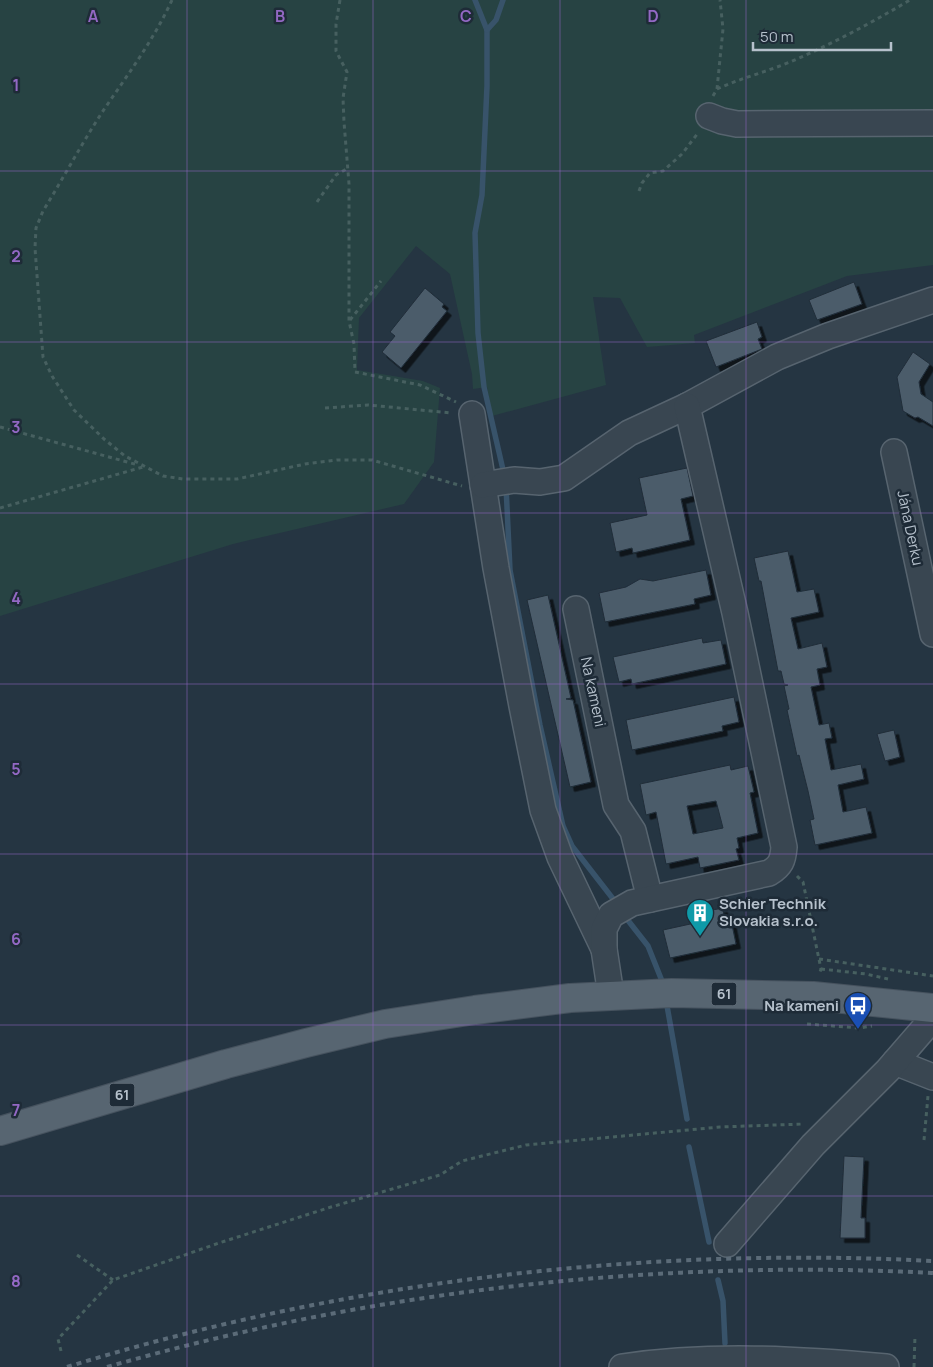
<svg xmlns="http://www.w3.org/2000/svg" width="933" height="1367" font-family="Manrope,sans-serif">
<style>
.green{fill:#274343}
.lines{fill:none;stroke-linecap:round;stroke-linejoin:round}
.stream{stroke:#38536a;stroke-width:5.5}
.building{fill:#4b5c6b;stroke:#202d39;fill-rule:evenodd;filter:url(#shadow)}
.minor-casing{stroke:#57646f;stroke-width:28}
.major-casing{stroke:#46525e;stroke-width:30}
.path{stroke:#476060;stroke-width:3;stroke-dasharray:4 4;stroke-linecap:butt}
.minor{stroke:#394651;stroke-width:25}
.major{stroke:#576571;stroke-width:28}
.rail{stroke:#5b6b78;stroke-width:4;stroke-dasharray:5 5;stroke-linecap:butt}
.grid{fill:none;stroke:#9368c4;stroke-width:1;stroke-opacity:0.55}
.labels{text-anchor:middle;stroke-width:5;stroke-linejoin:round;paint-order:stroke}
.shield{fill:#1e2b37;stroke:#88949f;stroke-width:1}
.shield-label{font-size:14px;font-weight:bold;fill:#b6c1cc}
.street-label{font-size:15px;fill:#b6c1cc;stroke:#1e2b37}
.poi-label{font-size:15px;font-weight:bold;fill:#b6c1cc;stroke:#1e2b37;text-anchor:start}
.grid-label{font-size:16px;text-anchor:middle;font-weight:bold;fill:#9368c4;stroke:#1e2b37;stroke-width:5;stroke-linejoin:round;paint-order:stroke}
</style>
<defs>
<filter id="shadow"><feDropShadow dx="4.5" dy="4.5" stdDeviation="0" flood-color="#0009"/></filter>
</defs>
<rect width="100%" height="100%" fill="#253542"/>
<!-- green -->
<polygon class="green" points="0,0 933,0 933,265 847,276 694,335 695,343 647,347 620,298 593,297 606,385 492,416 487,387 473,389 472,374 450,274 416,246 359,318 357,370 423,381 440,388 434,462 404,504 233,544 0,616"/>
<g class="lines">
<!-- stream -->
<g class="stream">
<polyline points="475,0 487,30 487,86 482,195 475,233 478,333 484,387 504,474"/>
<polyline points="487,30 496,20 503,0"/>
<polyline points="506,486 510,570 540,725 563,826 572,846 617,904"/>
<polyline points="623,914 648,946 664,986"/>
<polyline points="666,1000 687,1119"/>
<polyline points="689,1147 709,1242"/>
<polyline points="718,1280 723,1301 725,1343"/>
</g>
</g>
<!-- building -->
<g class="building">
<polygon points="854,282 862,304 817,320 809,300"/>
<polygon points="425,288 444,304 442,307 447,311 401,368 382,352 395,336 390,332"/>
<polygon points="757,322 762,337 758,339 762,349 716,367 706,341"/>
<polygon points="913,352 930,364 919,382 921,394 933,402 933,426 918,417 915,418 903,411 897,377"/>
<polygon points="687,468 693,496 681,499 690,540 633,553 632,548 616,552 610,523 647,515 639,478"/>
<polygon points="788,551 797,592 814,589 819,612 791,618 798,649 822,643 827,667 817,669 820,685 811,687 819,725 829,723 832,738 825,739 831,770 861,764 864,779 838,785 843,812 866,807 872,833 815,845 810,820 814,819 808,791 799,755 797,756 787,710 789,709 784,686 788,685 784,684 781,671 778,671 761,581 759,581 754,558"/>
<polygon points="706,570 711,595 694,599 695,604 605,622 599,593 626,587 640,579 653,581"/>
<polygon points="548,595 571,698 566,699 573,700 591,782 570,787 527,600"/>
<polygon points="702,638 703,643 721,640 726,664 632,684 631,679 619,682 613,657"/>
<polygon points="734,697 739,722 722,726 723,731 632,750 626,720"/>
<polygon points="894,730 900,757 885,761 877,734"/>
<path d="M730 765 731 770 748 766 754 792 750 793 758 833 737 838 739 848 736 849 739 860 700 868 698 857 666 864 656 812 646 815 640 784ZM716 801 723 828 693 834 687 806Z"/>
<polygon points="723,908 724,917 730,915 736,944 670,958 663,930 704,921 702,912"/>
<polygon points="844,1156 864,1157 861,1218 865,1218 865,1238 840,1238"/>
</g>
<g class="lines">
<defs>
<g id="minor">
<polyline points="709,116 722,121 737,124 933,123"/>
<polyline points="472,414 496,568 522,706 543,810 560,857 604,949"/>
<polyline points="894,452 933,634"/>
<polyline points="483,485 514,480 540,482 564,478 629,433 687,406 777,357 828,336 933,300"/>
<polyline points="576,609 616,805 633,831 650,899"/>
<path d="M611 995 604 949V929L611 915 632 903 769 873C781 866 783 860 784 847L735 613 687 406"/>
<polyline points="895,1062 933,1077"/>
<polyline points="727,1244 813,1145 888,1070 933,1018"/>
<path d="M622 1367C710 1354 798 1359 886 1367"/>
</g>
<polyline id="major" points="0,1131 226,1064 306,1043 385,1024 475,1010 570,998 672,993 813,996 933,1008"/>
</defs>
<!-- minor casing -->
<use href="#minor" class="minor-casing"/>
<!-- major casing -->
<use href="#major" class="major-casing"/>
<!-- path -->
<g class="path">
<path d="M172 0C154 39 129 73 105 108 83 141 64 177 43 211L36 228 35 248 43 357 52 376 74 410 104 439 125 456 163 476 183 479H237L305 464 337 460H372L462 486"/>
<polyline points="340,0 336,24 336,51 347,72 343,98 344,122 349,184 349,321 354,344 355,372"/>
<path d="M717 89C741 78 766 72 790 62 832 44 871 23 910 0"/>
<polyline points="713,96 717,89 723,29 720,0"/>
<polyline points="639,191 642,183 650,173 663,171 682,154 698,133"/>
<polyline points="317,202 336,175 348,168"/>
<polyline points="350,320 381,281"/>
<polyline points="355,372 420,385 456,402"/>
<polyline points="325,408 368,405 452,413"/>
<polyline points="0,427 138,465"/>
<polyline points="0,508 143,467"/>
<polyline points="797,876 803,882 821,969 819,975"/>
<polyline points="819,959 933,976"/>
<polyline points="821,969 866,974 888,979"/>
<polyline points="807,1024 859,1028 872,1026"/>
<polyline points="924,1140 928,1096"/>
<polyline points="77,1255 113,1280"/>
<polyline points="61,1351 58,1339 113,1280 219,1243 331,1207 440,1175 462,1161 526,1145 720,1127 804,1124"/>
<polyline points="914,1367 915,1335"/>
</g>
<!-- minor -->
<use href="#minor" class="minor"/>
<!-- major -->
<use href="#major" class="major"/>
<!-- rail -->
<g class="rail">
<path d="M67 1367C345 1281 642 1246 933 1261"/>
<path d="M107 1367C375 1290 655 1259 933 1273"/>
</g>
</g>
<!-- grid -->
<path class="grid" d="M187 0V1367M373 0V1367M560 0V1367M746 0V1367M0 171H933M0 342H933M0 513H933M0 684H933M0 854H933M0 1025H933M0 1196H933"/>
<!-- icons -->
<defs>
<symbol id="building-pin" viewBox="-11 -11 22 30"><path d="M0 17L-7.5 6A9.5 9.5 0 1 1 7.5 6Z" fill="#0f9aa8" stroke="#1e2b37"/><path d="M-4-6H4V6H1V3H-1V6H-4ZM-2.5-4.3h1.7v1.8h-1.7ZM.8-4.3h1.7v1.8H.8ZM-2.5-1h1.7V.8h-1.7ZM.8-1h1.7V.8H.8Z" fill="#fff"/></symbol>
<symbol id="bus-pin" viewBox="-11 -11 22 30"><path d="M0 17L-7.5 6A9.5 9.5 0 1 1 7.5 6Z" fill="#1a4fb4" stroke="#1e2b37"/><path d="M-5-6H5V4H4V6H2V4H-2V6H-4V4H-5ZM-3.5-4V0h7V-4ZM-3.5 1.2v1.5H-2V1.2ZM2 1.2v1.5H3.5V1.2Z" fill="#fff"/></symbol>
</defs>
<g fill-rule="evenodd">
<use href="#building-pin" x="684" y="897" width="32" height="43"/>
<use href="#bus-pin" x="842" y="990" width="32" height="43"/>
</g>
<g class="labels">
<!-- shield labels -->
<g class="shield">
<rect x="711.5" y="982.5" width="25" height="23" rx="4"/>
<rect x="109.5" y="1083.5" width="25" height="23" rx="4"/>
</g>
<g class="shield-label">
<text x="724" y="999">61</text>
<text x="122" y="1100">61</text>
</g>
<!-- street labels -->
<g class="street-label">
<text transform="translate(910 528) rotate(78)" y="5">Jána Derku</text>
<text transform="translate(593 692) rotate(78)" y="5">Na kameni</text>
</g>
<!-- poi labels -->
<g class="poi-label">
<text x="719" y="909">Schier Technik<tspan x="719" dy="17">Slovakia s.r.o.</tspan></text>
<text x="839" y="1011" text-anchor="end">Na kameni</text>
</g>
</g>
<g class="grid-label">
<text x="93" y="22">A</text>
<text x="280" y="22">B</text>
<text x="466" y="22">C</text>
<text x="653" y="22">D</text>
<text x="16" y="91">1</text>
<text x="16" y="262">2</text>
<text x="16" y="433">3</text>
<text x="16" y="604">4</text>
<text x="16" y="775">5</text>
<text x="16" y="945">6</text>
<text x="16" y="1116">7</text>
<text x="16" y="1287">8</text>
</g>
<!-- scale -->
<path d="M753 42v8h138v-8" fill="none" stroke="#b6c1cc" stroke-width="2.5"/>
<text x="760" y="42" font-size="15" fill="#b6c1cc" stroke="#1e2b37" stroke-width="4" paint-order="stroke">50 m</text>
</svg>
